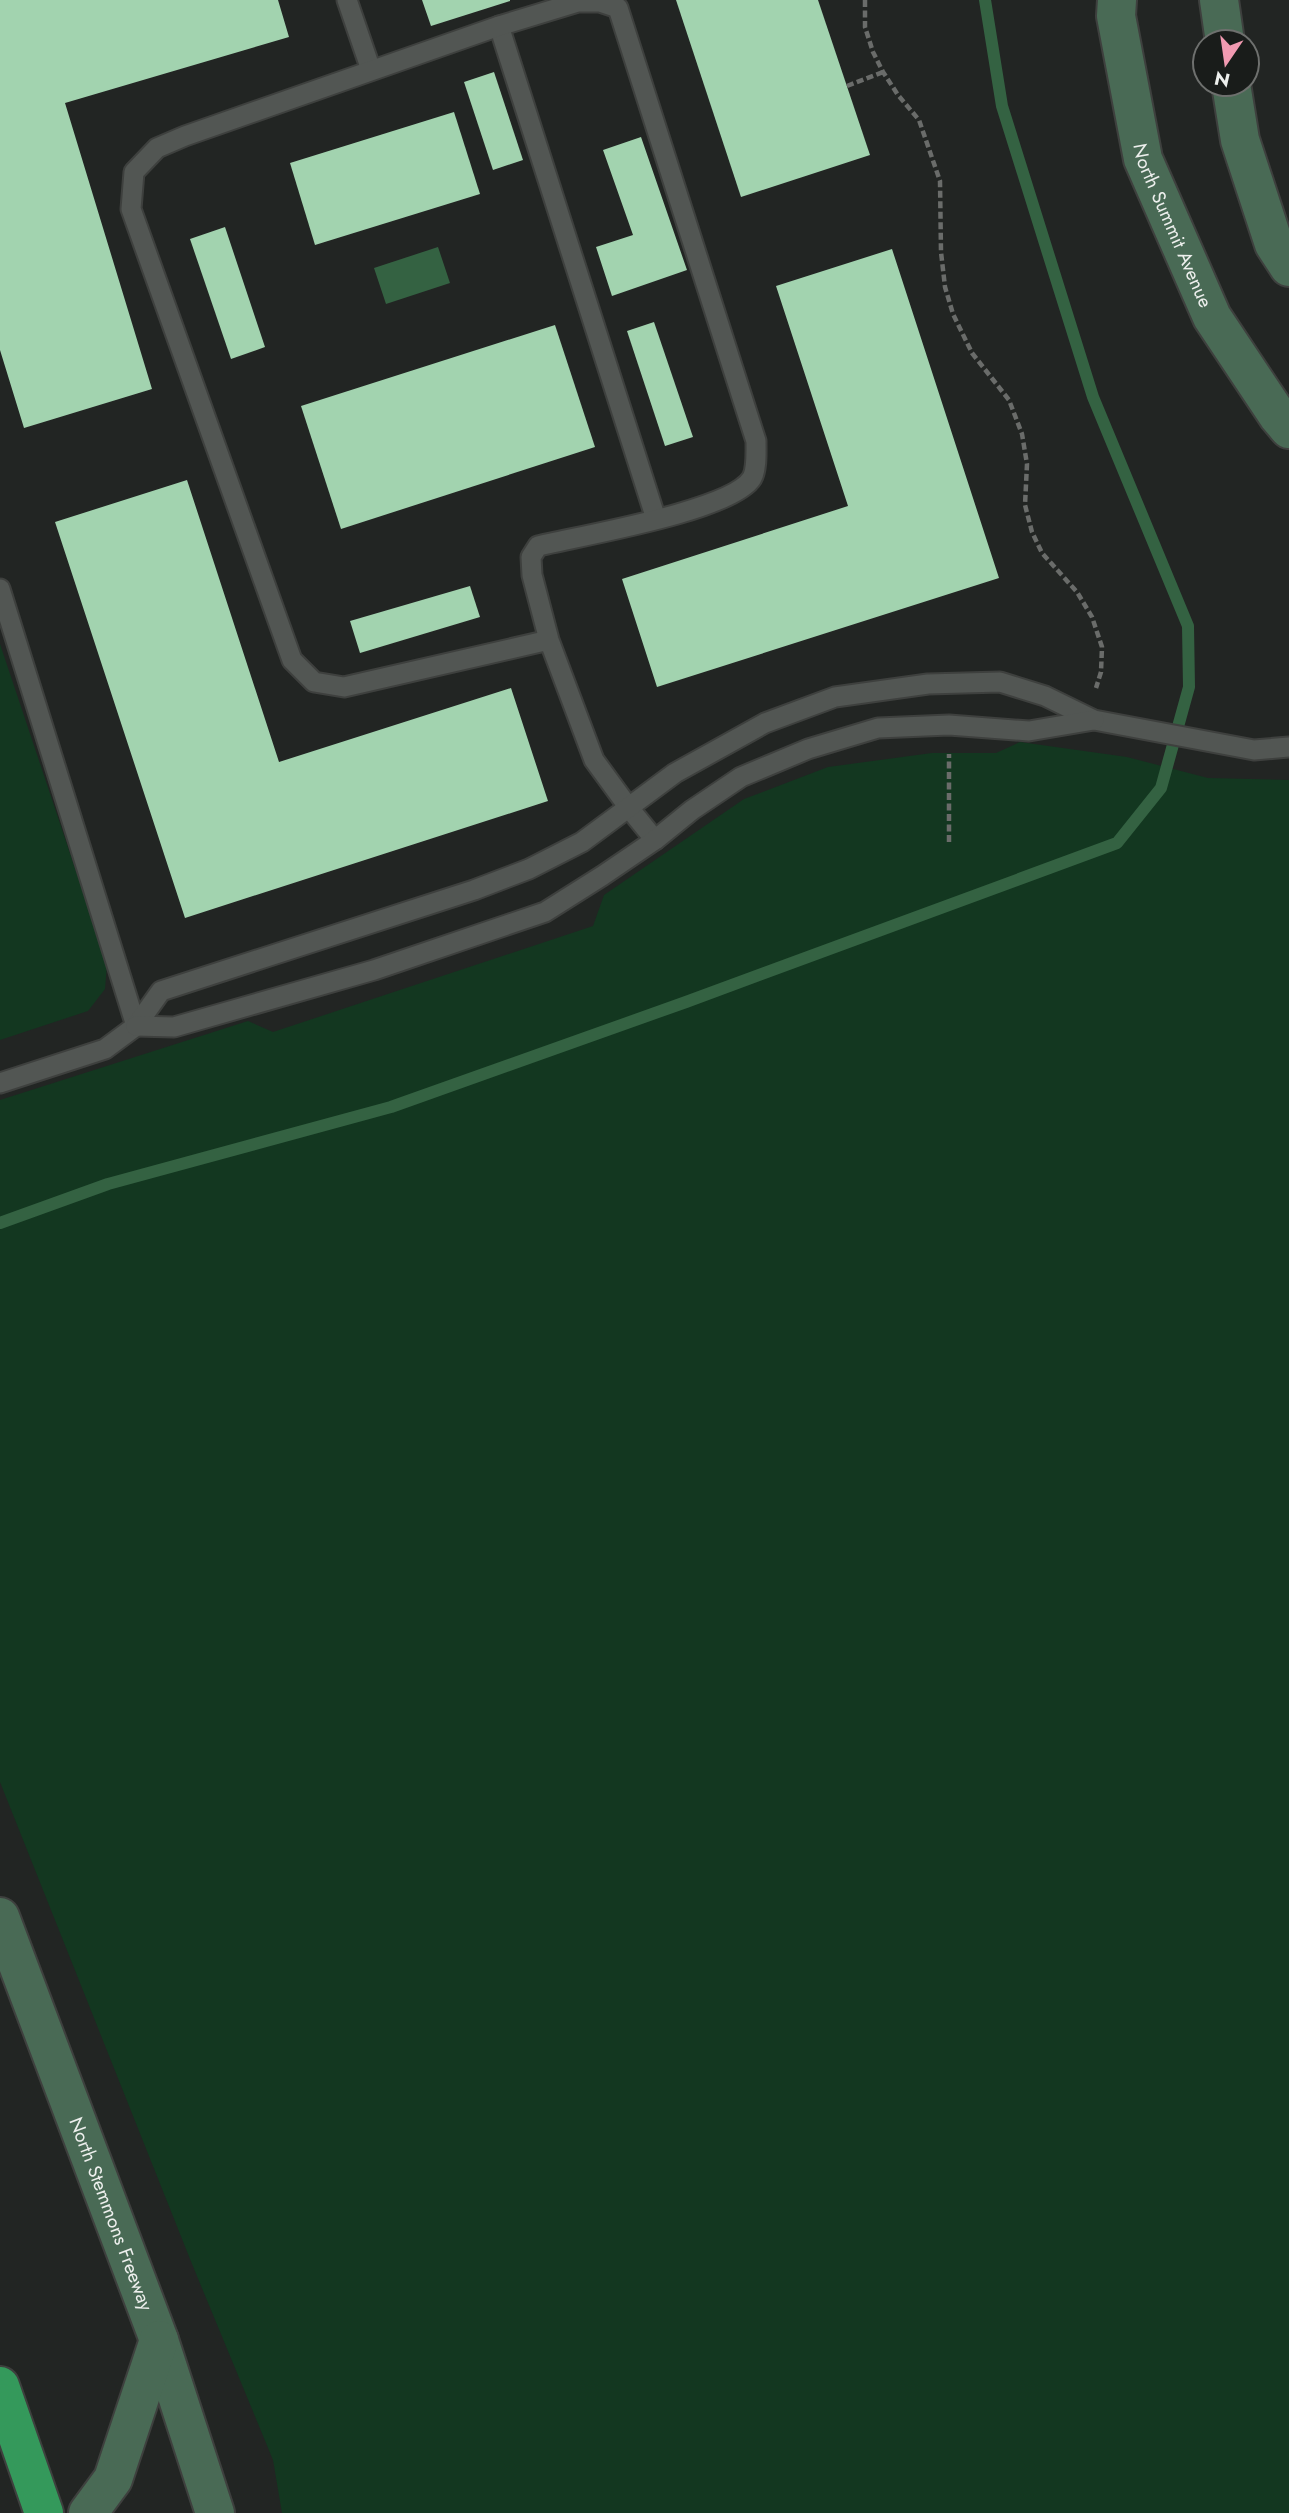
<svg xmlns="http://www.w3.org/2000/svg" width="1289" height="2513" font-family="Jost,sans-serif">
<style>
.green{fill:#133720}
.water{fill:#346242}
.lines{fill:none;stroke-linecap:round;stroke-linejoin:round}
.stream{stroke:#346242;stroke-width:12}
.building{fill:#a2d3af}
.service-casing{stroke:#3e403e;stroke-width:23}
.secondary-casing{stroke:#3e403e;stroke-width:42}
.motorway-casing{stroke:#3e403e;stroke-width:42}
.path{stroke:#6a6c6a;stroke-width:4.5;stroke-dasharray:7 3.5;stroke-linecap:butt}
.service{stroke:#525653;stroke-width:19}
.secondary{stroke:#496a55;stroke-width:38}
.motorway{stroke:#34995b;stroke-width:38}
.labels{text-anchor:middle;stroke-width:7;stroke-linejoin:round;paint-order:stroke}
.street-label{font-size:19px;fill:#edefed;stroke:#191c1a}
</style>
<rect width="100%" height="100%" fill="#222523"/>
<!-- green -->
<g class="green">
<polygon points="0,644 107,964 105,989 88,1011 0,1040"/>
<polygon points="1020,742 1127,757 1208,778 1289,780 1289,2513 282,2513 273,2460 192,2264 0,1782 0,1100 248,1021 273,1032 593,926 604,895 744,799 828,767 932,753 996,753"/>
</g>
<!-- water -->
<polygon class="water" points="438,247 450,283 386,304 374,268"/>
<g class="lines">
<!-- stream -->
<polyline class="stream" points="0,1223 108,1184 391,1107 686,1002 1117,843 1161,788 1189,687 1188,626 1093,397 1002,106 985,0"/>
</g>
<!-- building -->
<g class="building">
<polygon points="0,0 278,0 289,37 65,103 152,389 24,428 0,350"/>
<polygon points="422,0 510,0 510,1 431,26"/>
<polygon points="676,0 818,0 870,155 741,197"/>
<polygon points="494,72 523,160 493,170 464,82"/>
<polygon points="454,112 480,194 315,245 290,163"/>
<polygon points="641,137 687,270 612,296 596,247 633,235 603,150"/>
<polygon points="225,227 265,347 231,359 190,239"/>
<polygon points="892,249 999,578 657,687 622,579 848,506 776,286"/>
<polygon points="654,322 693,437 665,446 627,331"/>
<polygon points="555,325 595,447 341,529 301,406"/>
<polygon points="187,480 279,762 511,688 548,801 185,918 55,522"/>
<polygon points="470,586 480,617 360,653 350,621"/>
</g>
<g class="lines">
<defs>
<g id="service">
<polyline points="347,0 371,70"/>
<polyline points="499,26 656,519"/>
<polyline points="0,589 136,1026 105,1049 0,1083"/>
<path d="M549 640 344 687 314 682 292 660 131 209 134 172 157 148 185 136 499 26 578 2H600L618 8 756 441C756 452 757 469 752 478 732 511 579 536 538 546L531 557 532 575 549 640 594 760 629 808 655 840"/>
<polyline points="136,1026 161,991 474,890 529,869 582,842 675,773 765,723 835,697 928,684 1000,682 1045,696 1094,720 1254,750 1289,747"/>
<polyline points="136,1026 174,1027 374,970 545,912 602,876 655,840 692,810 741,777 808,749 878,728 949,725 1029,731 1094,720"/>
</g>
<g id="secondary">
<path id="s1" d="M1117 0 1116 16 1143 159 1212 317 1278 416 1289 429"/>
<polyline points="1219,0 1225,42"/>
<polyline points="1231,84 1240,140 1274,244 1289,267"/>
<path id="s2" d="M0 1917 159 2340 215 2513"/>
<polyline points="88,2513 113,2479 159,2340"/>
</g>
<polyline id="motorway" points="0,2386 44,2513"/>
</defs>
<!-- service casing -->
<use href="#service" class="service-casing"/>
<!-- secondary casing -->
<use href="#secondary" class="secondary-casing"/>
<!-- motorway casing -->
<use href="#motorway" class="motorway-casing"/>
<!-- path -->
<g class="path">
<polyline points="865,0 865,27 873,52 883,72 898,95 919,120 940,181 941,252 945,287 953,314 972,353 1009,400 1022,434 1027,464 1025,505 1032,532 1042,553 1077,592 1092,617 1102,647 1101,672 1096,688"/>
<polyline points="847,86 883,72"/>
<polyline points="949,842 949,754"/>
</g>
<!-- service -->
<use href="#service" class="service"/>
<!-- secondary -->
<use href="#secondary" class="secondary"/>
<!-- motorway -->
<use href="#motorway" class="motorway"/>
</g>
<g class="labels">
<!-- street labels -->
<g class="street-label">
<text dy="7" stroke="none"><textPath href="#s1" startOffset="234">North Summit Avenue</textPath></text>
<text dy="7" stroke="none"><textPath href="#s2" startOffset="317">North Stemmons Freeway</textPath></text>
</g>
</g>
<!-- north arrow -->
<g transform="translate(1226 63) rotate(193)"><circle r="33" fill="#191c1a" stroke="#6e706e" stroke-width="2"/>
<path d="M0-5L12 26L0 18L-12 26Z" fill="#f19ab1"/>
<text y="-10" font-size="19" font-weight="bold" text-anchor="middle" fill="#edefed">N</text>
</g>
</svg>
